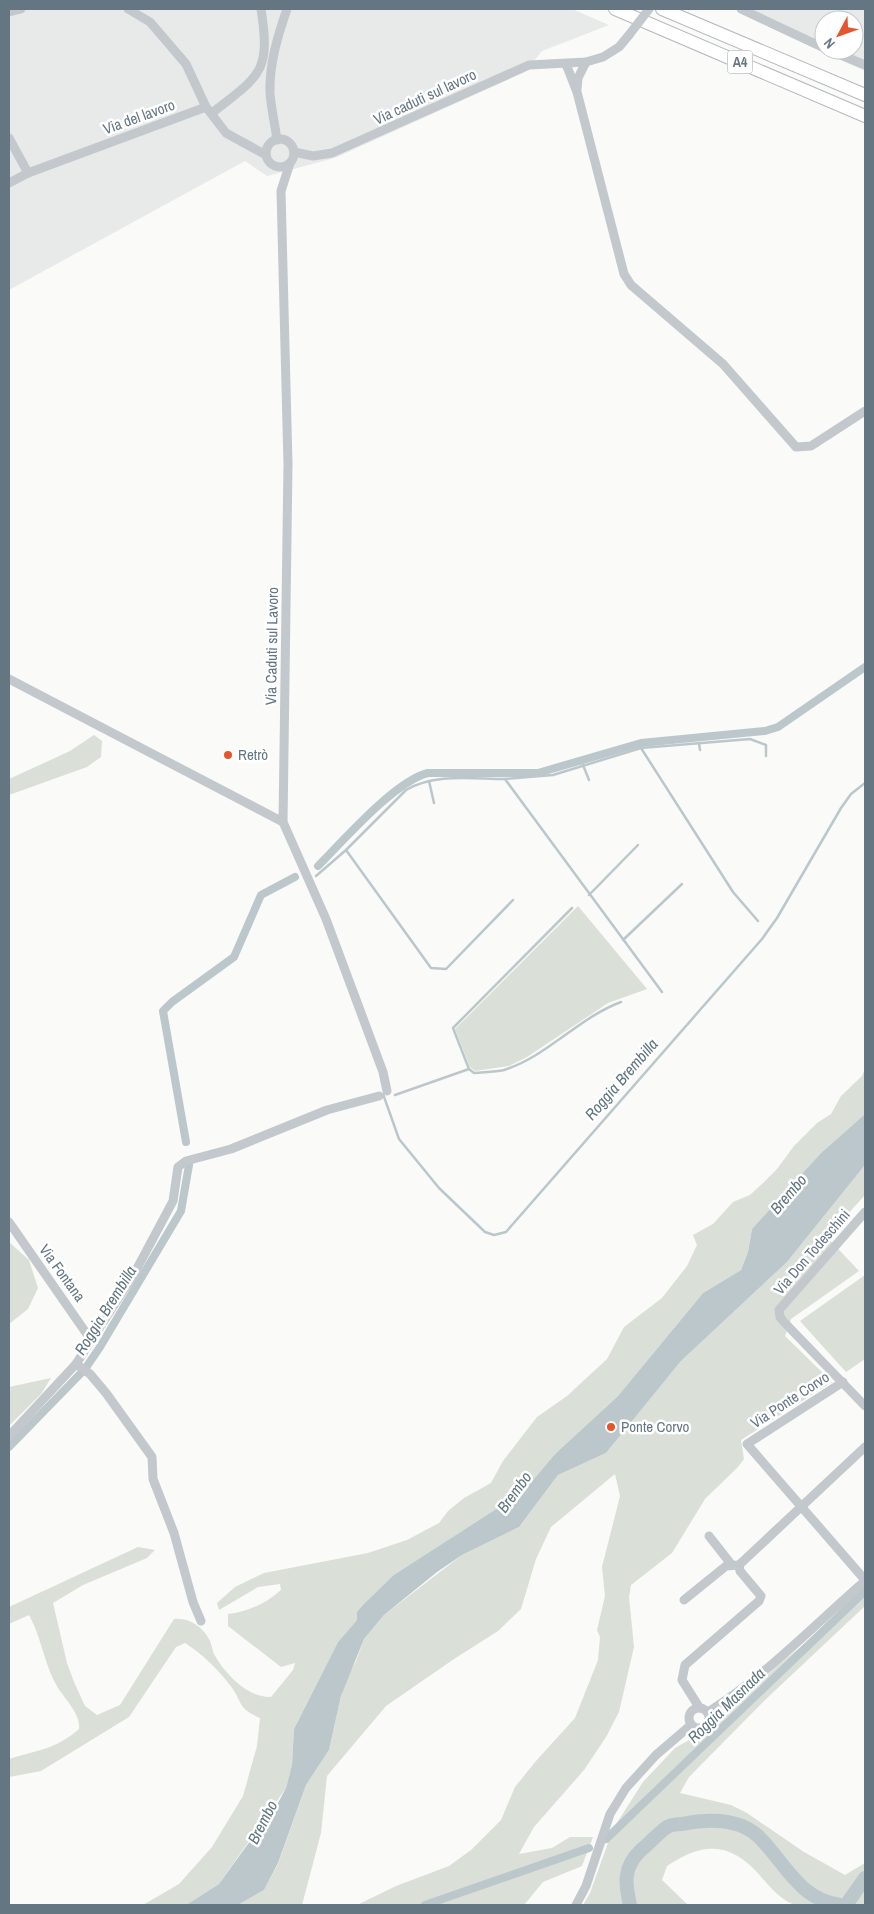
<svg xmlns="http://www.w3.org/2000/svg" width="874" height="1914" font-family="'Archivo Narrow',sans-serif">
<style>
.built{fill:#e8e9e9;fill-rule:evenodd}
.green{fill:#dadfd7}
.water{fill:#bbc7cb}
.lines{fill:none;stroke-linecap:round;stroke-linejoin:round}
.stream{stroke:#bbc7cb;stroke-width:2.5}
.canal{stroke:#bbc7cb;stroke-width:8}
.river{stroke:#bbc7cb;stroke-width:14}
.highway-casing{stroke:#b4b9bd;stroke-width:14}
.minor{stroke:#c3c8cc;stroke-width:9}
.highway{stroke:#fff;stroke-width:12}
.minor-bridge{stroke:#c3c8cc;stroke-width:9}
.poi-dot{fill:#e4572e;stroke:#fff;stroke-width:2}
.labels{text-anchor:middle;stroke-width:5;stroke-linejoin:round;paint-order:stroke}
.shield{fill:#fff;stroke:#939fa8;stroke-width:1}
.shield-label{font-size:14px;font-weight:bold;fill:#657683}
.street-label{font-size:15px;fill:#657683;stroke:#fff}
.poi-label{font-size:15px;fill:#657683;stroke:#fff;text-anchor:start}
.water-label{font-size:16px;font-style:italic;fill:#60757c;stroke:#fff}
</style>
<rect width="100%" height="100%" fill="#fafaf8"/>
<!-- built -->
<g class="built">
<polygon points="9,9 572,9 609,25 542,51 525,72 335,158 267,176 245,161 9,290"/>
<path d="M749 9H865V71L769 27ZM824 20H854V50H824Z"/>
</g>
<!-- green -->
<g class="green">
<polygon points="94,735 102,741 101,757 87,767 9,795 9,779 70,751"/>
<polygon points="578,906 647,989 608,1003 527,1057 509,1066 475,1071 470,1067 455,1029"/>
<path d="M865 1069V1114L821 1153 752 1229 748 1252 741 1270 703 1293 618 1396 555 1454 523 1492 357 1620 338 1642 294 1729 292 1765 286 1788 219 1884 186 1905H143L179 1884 212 1847 243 1796 257 1746 260 1718C235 1707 244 1702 229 1684 217 1668 202 1654 185 1643L176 1647 129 1717 41 1771 9 1777V1759C37 1750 55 1750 79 1729 81 1715 66 1700 58 1688 44 1665 42 1638 29 1615L9 1624V1607L138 1547 155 1550 147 1558 83 1585 53 1603 67 1663 74 1682 85 1706 97 1715 120 1705 174 1619C188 1617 203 1627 209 1639 212 1644 212 1650 214 1654 225 1674 248 1698 271 1697L293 1670 295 1663 281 1667 228 1626V1614C247 1612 267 1603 281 1590L280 1584 258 1587 219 1610 217 1603 235 1587 264 1573 368 1553 407 1540 439 1523 448 1511 464 1498 491 1483 503 1461 537 1417 567 1396 607 1359 624 1327 662 1298 687 1266 697 1245 693 1235 713 1224 733 1202 750 1195 763 1183 777 1169 794 1146 817 1123 831 1114 841 1096 862 1076Z"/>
<polygon points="865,1165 865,1195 827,1237 859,1271 791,1319 785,1336 832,1382 741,1440 744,1459 738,1467 705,1499 672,1553 631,1585 629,1597 634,1647 619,1712 606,1737 584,1770 534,1827 519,1854 552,1848 570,1837 593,1837 582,1866 543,1882 524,1905 357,1905 396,1886 449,1866 471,1850 501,1820 515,1787 536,1761 575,1718 598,1660 600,1637 597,1630 605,1596 602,1567 620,1496 615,1474 551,1527 536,1559 521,1609 498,1631 454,1659 386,1706 327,1776 321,1833 302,1905 238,1905 264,1890 278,1864 306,1785 329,1750 341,1696 347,1678 356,1661 364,1639 384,1615 462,1555 519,1527 558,1475 606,1453 681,1361 787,1262"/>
<polygon points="9,1242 29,1260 38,1288 28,1309 9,1324"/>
<polygon points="865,1275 865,1359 846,1372 800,1321"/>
<polygon points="51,1378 41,1394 9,1426 9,1387"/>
<path d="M865 1595V1606L765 1700 689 1777 680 1793 731 1805 747 1813 804 1852 845 1875 865 1863V1905C849 1905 810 1909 796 1905 783 1902 771 1888 763 1879 733 1843 706 1840 667 1866L662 1880 688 1905H583L590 1893 613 1829 643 1782 675 1748 714 1726 777 1666Z"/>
</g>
<!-- water -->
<polygon class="water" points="865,1114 865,1165 787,1262 681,1361 606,1453 558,1475 519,1527 462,1555 437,1572 384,1615 364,1639 341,1696 329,1750 306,1785 278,1863 264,1890 238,1905 186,1905 219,1884 279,1801 286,1788 292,1765 294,1729 338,1642 357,1620 357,1612 364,1604 394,1575 523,1492 555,1454 618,1396 703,1293 741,1270 748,1252 752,1229 821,1153"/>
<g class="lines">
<!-- stream -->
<g class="stream">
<polyline points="699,743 700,750"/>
<polyline points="641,748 733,892 758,921"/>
<polyline points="583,765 589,780"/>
<polyline points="429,781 434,803"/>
<polyline points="346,850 431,968 446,969 513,900"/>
<path d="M316 876 346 850 406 790C435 773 472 779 505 779"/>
<polyline points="589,895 638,845"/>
<polyline points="623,940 682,884"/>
<polyline points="662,992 505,779 553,775 641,748 750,739 766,745 766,756"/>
<path d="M469 1069 474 1073C484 1072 495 1072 504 1070 548 1056 578 1018 621 1002"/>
<polyline points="383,1094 399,1139 439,1188 485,1232 494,1235 506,1232 762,939 777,918 841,808 851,794 865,783"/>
<polyline points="395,1095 469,1069 453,1028 572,908"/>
</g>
<!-- canal -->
<g class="canal">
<path d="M318 866C344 840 395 781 428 773H538L641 743 765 731 778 727 865 667"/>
<polyline points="186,1142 163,1011 172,1002 234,957 261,895 295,877"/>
<polyline points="9,1447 85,1369 100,1347 181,1211 189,1165"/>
<polyline points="606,1839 865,1591"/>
<polyline points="425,1905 589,1848"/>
</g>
<!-- river -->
<g class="river">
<path d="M630 1905C625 1883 623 1867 641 1850 650 1843 658 1833 667 1827 671 1825 677 1824 682 1824 707 1819 737 1817 758 1836 785 1862 798 1899 840 1905"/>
<polyline points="846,1905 865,1878"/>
</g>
<defs>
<g id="highway">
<polyline points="615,9 865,116"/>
<polyline points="662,9 865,95"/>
</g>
</defs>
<!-- highway casing -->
<use href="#highway" class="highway-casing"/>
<!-- minor -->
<g class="minor">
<polyline points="128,9 150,22 186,64 206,107"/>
<polyline points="741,9 824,48"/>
<polyline points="9,12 21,9"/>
<polyline points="829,50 865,65"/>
<polyline points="566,64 577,92 624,274 631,285 723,364 796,447 811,446 865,411"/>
<polyline points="577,89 578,78 586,62"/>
<path d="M212 113C260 75 271 73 261 9"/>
<polyline points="9,138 28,173"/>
<circle cx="280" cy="153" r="14"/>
<path d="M277 140C275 124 271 108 270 93 269 64 278 35 287 9"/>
<polyline points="294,152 313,156 332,153 529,65 586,62 603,57 619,47 629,35"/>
<polyline points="290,163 281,191 288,464 283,822 326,919 383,1072 387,1091"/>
<polyline points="9,183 28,173 206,107 226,133 266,155"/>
<polyline points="9,679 283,822"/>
<polyline points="865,1212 779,1310 780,1317 783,1321 865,1406"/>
<polyline points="9,1222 91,1340"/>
<polyline points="76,1364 90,1374 106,1393 152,1457 153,1479 174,1533 193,1602 201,1621"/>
<polyline points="843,1382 747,1444 865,1580"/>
<polyline points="9,1436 76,1364 134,1274 173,1201 178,1167 186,1161 231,1149 327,1110 379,1096"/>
<polyline points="709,1536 731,1564"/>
<polyline points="739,1565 865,1447"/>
<polyline points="684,1600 726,1566 739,1565"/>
<polyline points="699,1707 682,1680 685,1665 759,1601 761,1596 740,1571 739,1565"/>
<circle cx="699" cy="1718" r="10"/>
<path d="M708 1712C766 1676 814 1625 865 1581"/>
<polyline points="576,1905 586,1886 610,1814 626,1788 656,1755 691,1725"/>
</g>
<!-- highway -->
<use href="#highway" class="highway"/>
<!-- minor-bridge -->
<polyline class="minor-bridge" points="629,35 649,9"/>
</g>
<!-- markers -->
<g class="poi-dot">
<circle cx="228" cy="755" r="5"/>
<circle cx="611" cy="1427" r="5"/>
</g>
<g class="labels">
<!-- shield labels -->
<rect class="shield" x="727.5" y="50.5" width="25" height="23" rx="4"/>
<g class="shield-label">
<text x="740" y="67">A4</text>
</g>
<!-- street labels -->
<g class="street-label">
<text transform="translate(425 97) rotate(-25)" y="5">Via caduti sul lavoro</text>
<text transform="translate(139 117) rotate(-20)" y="5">Via del lavoro</text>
<text transform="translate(272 646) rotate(-89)" y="5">Via Caduti sul Lavoro</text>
<text transform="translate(812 1252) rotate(-49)" y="5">Via Don Todeschini</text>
<text transform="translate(62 1273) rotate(54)" y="5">Via Fontana</text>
<text transform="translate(790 1400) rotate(-33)" y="5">Via Ponte Corvo</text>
</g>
<!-- poi labels -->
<g class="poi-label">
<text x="238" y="760">Retrò</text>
<text x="621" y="1432">Ponte Corvo</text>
</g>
<!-- water labels -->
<g class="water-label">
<text transform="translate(621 1079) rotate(-49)" y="6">Roggia Brembilla</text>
<text transform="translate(788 1194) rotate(-49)" y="6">Brembo</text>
<text transform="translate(105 1310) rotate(-58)" y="6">Roggia Brembilla</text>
<text transform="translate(514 1492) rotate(-54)" y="6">Brembo</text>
<text transform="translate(726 1705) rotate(-44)" y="6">Roggia Masnada</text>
<text transform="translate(262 1822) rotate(-63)" y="6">Brembo</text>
</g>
</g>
<!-- border -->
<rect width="874" height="1914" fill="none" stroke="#657683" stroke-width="20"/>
<!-- north arrow -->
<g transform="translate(839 35) rotate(229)"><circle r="24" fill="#ffffff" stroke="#c1c8cd"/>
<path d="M0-4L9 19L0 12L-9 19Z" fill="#e4572e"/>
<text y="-8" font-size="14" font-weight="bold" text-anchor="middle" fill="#657683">N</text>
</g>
</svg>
